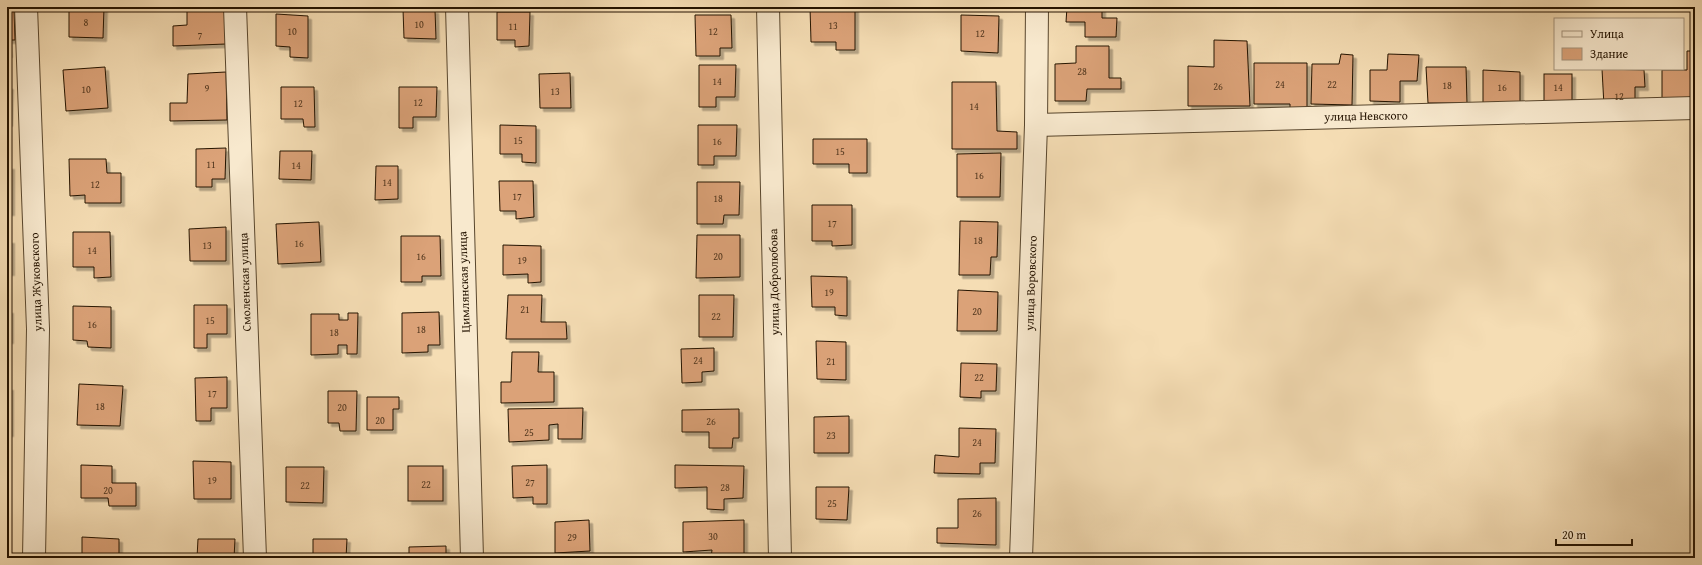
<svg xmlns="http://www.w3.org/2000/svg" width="1702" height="565" font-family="'Gentium Book Plus',serif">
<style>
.building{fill:#dba278;stroke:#241300;filter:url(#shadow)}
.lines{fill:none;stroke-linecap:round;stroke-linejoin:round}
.minor-casing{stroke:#58462d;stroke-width:24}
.minor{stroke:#f8e9ce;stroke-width:22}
.labels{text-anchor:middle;stroke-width:4;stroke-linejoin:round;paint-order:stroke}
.number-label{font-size:10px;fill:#52371e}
.street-label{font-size:12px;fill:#241300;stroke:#f8e9ce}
</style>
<defs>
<filter id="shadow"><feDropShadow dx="3.5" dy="3.5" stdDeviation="0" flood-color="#0004"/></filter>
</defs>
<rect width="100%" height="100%" fill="#f5ddb4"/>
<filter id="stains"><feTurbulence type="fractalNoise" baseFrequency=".005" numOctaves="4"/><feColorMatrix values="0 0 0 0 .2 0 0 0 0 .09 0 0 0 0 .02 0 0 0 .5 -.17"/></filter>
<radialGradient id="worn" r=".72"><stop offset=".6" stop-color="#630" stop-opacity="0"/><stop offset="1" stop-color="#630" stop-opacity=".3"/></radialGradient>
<!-- building -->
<g class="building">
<polygon points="69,7 104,7 103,38 69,37"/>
<polygon points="187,7 226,7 226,44 173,46 173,26 187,25"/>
<polygon points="810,7 855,7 855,50 836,50 836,42 811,42"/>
<polygon points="1067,7 1102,7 1102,18 1117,18 1116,37 1085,37 1085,22 1066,22"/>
<polygon points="403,9 435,10 436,39 404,38"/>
<polygon points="7,10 14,10 15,40 8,40 9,54 7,54"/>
<polygon points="497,12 530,12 529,46 515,47 515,40 497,40"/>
<polygon points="276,14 308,16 308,58 290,57 290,47 276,46"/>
<polygon points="695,15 731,15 732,48 720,48 720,56 696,56"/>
<polygon points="961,15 999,16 998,53 961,51"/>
<polygon points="1214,40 1247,41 1250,106 1188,106 1188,66 1214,67"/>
<polygon points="1076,46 1109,46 1109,78 1121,78 1121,89 1087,89 1086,101 1055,101 1055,64 1076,63"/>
<polygon points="1687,51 1695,51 1695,103 1662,104 1662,70 1687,70"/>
<polygon points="1341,54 1353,55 1352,105 1311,104 1312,64 1339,64"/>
<polygon points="1388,54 1419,55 1417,81 1400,81 1400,102 1370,101 1370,70 1387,70"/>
<polygon points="1254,63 1307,63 1307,110 1290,110 1290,104 1254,104"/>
<polygon points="699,65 736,65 735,97 716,97 716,107 699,107"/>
<polygon points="105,67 108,108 66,111 63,70"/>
<polygon points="1426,67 1466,67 1467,103 1428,103"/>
<polygon points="1602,69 1644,70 1645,87 1635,87 1635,105 1604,106"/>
<polygon points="1483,70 1520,72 1520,104 1483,103"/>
<polygon points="226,72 227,120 170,121 170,103 187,103 188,74"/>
<polygon points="570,73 571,108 540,108 539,74"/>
<rect x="1544" y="74" width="28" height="27"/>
<polygon points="952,82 996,82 997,131 1017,132 1017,149 952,149"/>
<polygon points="7,86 10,86 9,123 7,123"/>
<polygon points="281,87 314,87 315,127 304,127 303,119 281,119"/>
<polygon points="399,87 437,87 436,117 413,117 413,128 399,128"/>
<polygon points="500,125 536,126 536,163 522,162 522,154 500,154"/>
<polygon points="698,125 737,125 736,156 714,156 714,165 698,165"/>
<polygon points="813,139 867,139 867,173 849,173 849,164 813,164"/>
<polygon points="226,148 225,179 212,179 212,187 196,187 196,149"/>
<polygon points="280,151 312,151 311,180 279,179"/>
<polygon points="1001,153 1000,197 957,197 957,154"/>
<polygon points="69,159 106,159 107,173 121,173 121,203 85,203 85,195 70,196"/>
<rect x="7" y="166" width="4" height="46"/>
<polygon points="376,166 398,166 398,199 375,200"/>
<polygon points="499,181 533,181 534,217 516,219 516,211 500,211"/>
<polygon points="697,182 740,182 739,215 724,215 723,224 697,224"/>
<polygon points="812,205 852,205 852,245 832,246 832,241 812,241"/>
<polygon points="960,221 998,222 997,257 991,257 990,275 959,275"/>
<polygon points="319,222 321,262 278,264 276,224"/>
<polygon points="226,227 226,261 190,261 189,229"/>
<polygon points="73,232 110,232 111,277 94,278 94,267 73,267"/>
<polygon points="697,235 740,235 740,277 696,278"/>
<polygon points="401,236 440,236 441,276 422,276 422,282 401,282"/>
<rect x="7" y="240" width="4" height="32"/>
<polygon points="503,245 541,246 541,282 528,283 528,274 503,275"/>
<polygon points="811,276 847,277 847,316 835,315 835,307 812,307"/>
<polygon points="958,290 998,292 997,331 957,331"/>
<polygon points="508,295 542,295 541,322 566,322 567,339 506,339"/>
<polygon points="699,295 734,295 733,337 699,337"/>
<polygon points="194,305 227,305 227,334 207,334 207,348 194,348"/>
<polygon points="73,306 111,307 111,348 88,347 87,341 73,340"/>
<rect x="7" y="310" width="3" height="30"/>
<polygon points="439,312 440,345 428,345 428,352 402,353 402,313"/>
<polygon points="348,313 358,313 357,354 347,354 347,345 338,345 338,354 311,355 311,314 339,314 339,320 348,320"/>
<polygon points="816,341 846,342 846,380 817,379"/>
<polygon points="714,348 714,371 702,372 702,382 682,383 681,349"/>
<polygon points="512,352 539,352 538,372 554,372 554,402 501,403 501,382 511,382"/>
<polygon points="961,363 997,364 996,391 981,391 981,398 960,397"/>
<polygon points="227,377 227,408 211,408 211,421 196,421 195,378"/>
<polygon points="79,384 123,386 120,426 77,425"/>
<rect x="7" y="387" width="3" height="46"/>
<polygon points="328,391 357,391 356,431 340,431 339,423 328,423"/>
<polygon points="367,397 399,397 399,409 393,409 393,430 367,430"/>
<polygon points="583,408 582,439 558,439 558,424 549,425 549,440 509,442 508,409"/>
<polygon points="739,409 739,438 733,438 732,448 709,448 709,432 682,432 682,410"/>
<polygon points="849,416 849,453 814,453 814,417"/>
<polygon points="959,428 996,429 995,463 980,463 980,474 934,473 935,455 959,457"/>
<polygon points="193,461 231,462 231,499 194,499"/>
<polygon points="81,465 112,466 112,483 136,483 136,506 109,506 108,498 81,498"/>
<polygon points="547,465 547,504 533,504 533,497 513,498 512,466"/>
<polygon points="675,465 744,466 743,498 724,499 724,510 707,509 707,487 675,488"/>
<rect x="408" y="466" width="35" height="35"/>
<polygon points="286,467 324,467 323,503 286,502"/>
<polygon points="816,487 849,487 847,520 816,519"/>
<polygon points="996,498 996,545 937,543 937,528 958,528 958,499"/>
<polygon points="589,520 590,551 555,553 555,522"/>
<polygon points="744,520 744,558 711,558 712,550 683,552 683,522"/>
<polygon points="82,537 119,539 119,558 82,558"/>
<polygon points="198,539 235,539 234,558 197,558"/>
<polygon points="313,539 347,539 346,558 313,558"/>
<polygon points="446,546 446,558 409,558 409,547"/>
<polygon points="1691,552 1695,552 1695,558 1690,558"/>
<polygon points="816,555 848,556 848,558 816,558"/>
</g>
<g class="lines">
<defs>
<g id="minor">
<polyline points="26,7 38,329 34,558"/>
<polyline points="235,7 255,558"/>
<polyline points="457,7 472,558"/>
<polyline points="768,7 780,558"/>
<polyline points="1036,125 1695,108"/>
<polyline points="1021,558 1036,125 1037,7"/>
</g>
</defs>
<!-- minor casing -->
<use href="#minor" class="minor-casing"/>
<!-- minor -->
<use href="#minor" class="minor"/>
</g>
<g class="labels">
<!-- number labels -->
<g class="number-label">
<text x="86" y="26">8</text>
<text x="419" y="28">10</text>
<text x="833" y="29">13</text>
<text x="513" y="30">11</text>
<text x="292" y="35">10</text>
<text x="713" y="35">12</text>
<text x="980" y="37">12</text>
<text x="200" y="39">7</text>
<text x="1082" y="75">28</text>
<text x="717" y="85">14</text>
<text x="1280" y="88">24</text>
<text x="1332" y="88">22</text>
<text x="1447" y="89">18</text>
<text x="1218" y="90">26</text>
<text x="1502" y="91">16</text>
<text x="1558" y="91">14</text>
<text x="207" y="92">9</text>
<text x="86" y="93">10</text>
<text x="555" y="95">13</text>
<text x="1619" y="100">12</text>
<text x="418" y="106">12</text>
<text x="298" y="107">12</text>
<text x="974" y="110">14</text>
<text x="518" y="144">15</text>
<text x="717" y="145">16</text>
<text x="840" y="155">15</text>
<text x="211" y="168">11</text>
<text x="296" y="169">14</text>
<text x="979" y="179">16</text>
<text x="387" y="186">14</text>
<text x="95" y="188">12</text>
<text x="517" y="200">17</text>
<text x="718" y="202">18</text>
<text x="832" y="227">17</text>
<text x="978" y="244">18</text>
<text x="299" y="247">16</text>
<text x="207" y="249">13</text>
<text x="92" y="254">14</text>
<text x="421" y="260">16</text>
<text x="718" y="260">20</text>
<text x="522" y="264">19</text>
<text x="829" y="296">19</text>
<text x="525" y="313">21</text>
<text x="977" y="315">20</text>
<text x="716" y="320">22</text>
<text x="210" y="324">15</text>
<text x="92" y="328">16</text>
<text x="421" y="333">18</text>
<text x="334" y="336">18</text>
<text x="698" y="364">24</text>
<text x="831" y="365">21</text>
<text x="979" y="381">22</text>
<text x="212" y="397">17</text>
<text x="100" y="410">18</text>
<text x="342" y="411">20</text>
<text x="380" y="424">20</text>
<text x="711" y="425">26</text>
<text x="529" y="436">25</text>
<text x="831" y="439">23</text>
<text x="977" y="446">24</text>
<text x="212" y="484">19</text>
<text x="530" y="486">27</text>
<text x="426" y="488">22</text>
<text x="305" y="489">22</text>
<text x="725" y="491">28</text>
<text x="108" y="494">20</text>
<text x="832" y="507">25</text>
<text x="977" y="517">26</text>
<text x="713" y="540">30</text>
<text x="572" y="541">29</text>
</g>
<!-- street labels -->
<g class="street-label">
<text transform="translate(1366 116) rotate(-1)" y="4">улица Невского</text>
<text transform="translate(36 282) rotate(-92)" y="4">улица Жуковского</text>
<text transform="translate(245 282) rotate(-92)" y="4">Смоленская улица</text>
<text transform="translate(464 282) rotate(-92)" y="4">Цимлянская улица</text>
<text transform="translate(774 282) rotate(-91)" y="4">улица Добролюбова</text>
<text transform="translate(1031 283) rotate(-88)" y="4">улица Воровского</text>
</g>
</g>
<!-- margin -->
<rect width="1702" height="565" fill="none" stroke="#f5ddb4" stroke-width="24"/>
<rect x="8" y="8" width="1686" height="549" fill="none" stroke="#241300" stroke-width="2"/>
<rect x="12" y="12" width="1678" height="541" fill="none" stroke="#241300"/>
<!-- legend -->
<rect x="1554" y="18" width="130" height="52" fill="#f8e9ce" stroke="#a3937c"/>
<rect x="1562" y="31" width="20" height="6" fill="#f8e9ce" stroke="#a3937c"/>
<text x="1590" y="38" font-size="12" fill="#241300">Улица</text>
<rect x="1562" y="48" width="20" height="12" fill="#dba278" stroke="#a3937c"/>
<text x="1590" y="58" font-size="12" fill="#241300">Здание</text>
<!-- scale -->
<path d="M1556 539v6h76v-6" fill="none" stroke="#241300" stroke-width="2"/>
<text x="1562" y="539" font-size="12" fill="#241300" stroke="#f8e9ce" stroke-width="3" paint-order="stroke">20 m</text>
<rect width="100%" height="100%" filter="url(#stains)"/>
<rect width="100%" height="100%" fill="url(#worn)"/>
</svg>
